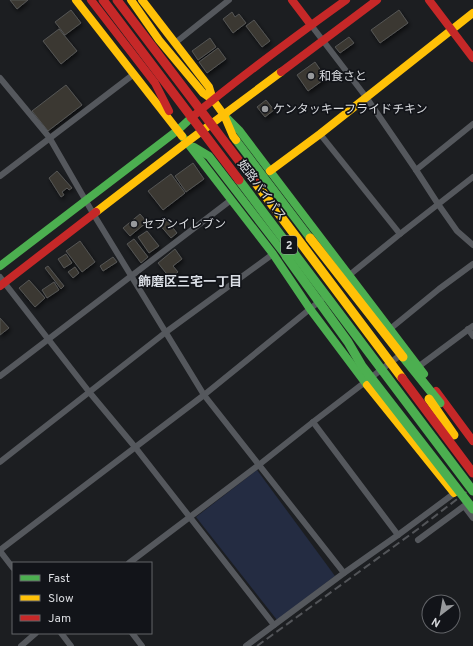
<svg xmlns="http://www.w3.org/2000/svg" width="473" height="646" font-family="Overpass,'Noto Sans JP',sans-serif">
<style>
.green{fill:#242c42}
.building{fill:#3a3931;stroke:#555;filter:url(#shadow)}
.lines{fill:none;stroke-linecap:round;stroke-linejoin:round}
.street{stroke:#55585d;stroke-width:6}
.fast{stroke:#4caf50;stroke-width:8}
.slow{stroke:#ffc107;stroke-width:8}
.jam{stroke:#c62828;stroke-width:8}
.rail{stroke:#535559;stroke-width:2;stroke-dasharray:8 4;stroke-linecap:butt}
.fast-bridge{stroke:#4caf50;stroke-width:9}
.slow-bridge{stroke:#ffc107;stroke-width:9}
.jam-bridge{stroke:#c62828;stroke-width:9}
.poi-dot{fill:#97999c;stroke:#121419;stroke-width:1.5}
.labels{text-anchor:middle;stroke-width:3.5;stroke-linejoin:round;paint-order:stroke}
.shield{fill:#121419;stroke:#9d9fa4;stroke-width:1}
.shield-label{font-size:11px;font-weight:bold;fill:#d9dbdf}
.poi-label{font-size:12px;fill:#d9dbdf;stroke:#121419;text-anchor:start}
.street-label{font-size:12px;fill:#d9dbdf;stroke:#121419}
.neighbourhood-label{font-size:13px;font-weight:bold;fill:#dbdfe6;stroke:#121419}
</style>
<defs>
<filter id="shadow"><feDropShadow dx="1.5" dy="2.5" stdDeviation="2" flood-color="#0009"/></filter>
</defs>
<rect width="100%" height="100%" fill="#1c1e21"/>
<!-- green -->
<polygon class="green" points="257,470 335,576 277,620 196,517"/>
<!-- building -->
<g class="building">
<polygon points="10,0 28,0 17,9"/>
<polygon points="71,10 81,23 65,35 55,22"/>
<polygon points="399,10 408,23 380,43 371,30"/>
<polygon points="232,12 235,17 239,14 246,23 233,33 223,19"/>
<polygon points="254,20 270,41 262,47 246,26"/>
<polygon points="59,29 77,51 61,64 43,41"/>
<polygon points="349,37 354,43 340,53 335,47"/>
<polygon points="210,38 216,47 198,60 192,51"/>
<polygon points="218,48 226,59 207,73 199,62"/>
<polygon points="315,62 326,78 308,91 297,75"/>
<polygon points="66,85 82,105 48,131 32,111"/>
<polygon points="266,100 274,110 265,117 257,107"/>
<polygon points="193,163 204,179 186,192 175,176"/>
<polygon points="57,171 72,188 69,190 67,188 62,192 64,195 61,197 49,178"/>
<polygon points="171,174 185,193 163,210 148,191"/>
<polygon points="140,214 147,222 130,236 123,228"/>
<polygon points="166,219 177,233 171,238 159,224"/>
<polygon points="147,231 159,246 149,253 138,237"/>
<polygon points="134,239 148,257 141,263 127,244"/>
<polygon points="80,241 95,262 82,272 66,251"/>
<polygon points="175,249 182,259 173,266 178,272 170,278 158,263"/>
<polygon points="66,254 72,263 64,268 58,259"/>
<polygon points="113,257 117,262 103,271 100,266"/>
<polygon points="48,266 64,286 61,289 45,268"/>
<polygon points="75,267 79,273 73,278 68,272"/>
<polygon points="29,280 45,298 35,307 19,288"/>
<polygon points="54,282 59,290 47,298 42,290"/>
<polygon points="0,318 9,328 0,335"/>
</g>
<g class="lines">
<!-- street -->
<g class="street">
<polyline points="311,25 366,97 416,170 438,204 457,231 473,245"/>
<polyline points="175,43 229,0"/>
<polyline points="0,78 49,137 94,215 204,395 344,573"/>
<polyline points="320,134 400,234"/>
<polyline points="416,170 473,124"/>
<polyline points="0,176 134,74"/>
<polyline points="0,277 90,393 135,447 274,625"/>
<polyline points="347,277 400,234 473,177"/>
<polyline points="390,329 439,289 473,264"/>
<polyline points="468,329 473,336"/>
<polyline points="418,367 473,326"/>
<polyline points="0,376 231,200"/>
<polyline points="313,422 398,535"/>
<polyline points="0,462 166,332 273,254"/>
<polyline points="418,540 464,506 473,518"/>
<polyline points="0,550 204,395 321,300"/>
<polyline points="0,551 13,568"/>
<polyline points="129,563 260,464 313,422 403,353"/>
<polyline points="61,633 71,646"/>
<polyline points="132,633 142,646"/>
<polyline points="21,646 36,633"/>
<polyline points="246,646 344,573 398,535 456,492"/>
</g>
<!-- fast -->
<g class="fast">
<polyline points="224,115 239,130 424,374"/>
<polyline points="182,136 273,254 310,309 367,385"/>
<polyline points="236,140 310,238"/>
<polyline points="194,147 209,156 286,256"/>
<polyline points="0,266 178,130 191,118"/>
</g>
<!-- slow -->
<g class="slow">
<polyline points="76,0 182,136"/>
<polyline points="131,0 159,40 203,93 213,100"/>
<polyline points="142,0 209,87 213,100 224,115 233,136 236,140"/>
<polyline points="270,171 320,134 473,13"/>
<polyline points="96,212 187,142 281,72"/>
<polyline points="367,385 454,493"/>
</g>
<!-- jam -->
<g class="jam">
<polyline points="91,0 155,83 169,111"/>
<polyline points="292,0 311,25"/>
<polyline points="429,0 473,58"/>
<polyline points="281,72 377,0"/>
<path d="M191 118C241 76 293 38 346 0"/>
<polyline points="0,286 96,212"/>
<polyline points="436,391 473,441"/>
</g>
<!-- rail -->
<polyline class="rail" points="257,646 418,529 473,487"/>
<!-- fast-bridge -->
<g class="fast-bridge">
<polyline points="239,180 473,491"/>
<polyline points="286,256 348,342 362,366 473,509"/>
<polyline points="403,357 440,403"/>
</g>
<!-- slow-bridge -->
<g class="slow-bridge">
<polyline points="255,182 402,378"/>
<polyline points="310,238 403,357"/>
<polyline points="429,399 454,435"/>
</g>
<!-- jam-bridge -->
<g class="jam-bridge">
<polyline points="103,0 239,180"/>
<polyline points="117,0 255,182"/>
<polyline points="402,378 473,473"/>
</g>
</g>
<!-- markers -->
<g class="poi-dot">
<circle cx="311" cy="76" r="4"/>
<circle cx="265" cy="109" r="4"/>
<circle cx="134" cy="224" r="4"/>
</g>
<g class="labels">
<!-- shield labels -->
<rect class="shield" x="281" y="236" width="16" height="18" rx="3"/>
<g class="shield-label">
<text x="289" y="249">2</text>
</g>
<!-- poi labels -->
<g class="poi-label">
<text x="319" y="80">和食さと</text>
<text x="273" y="113">ケンタッキーフライドチキン</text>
<text x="142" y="228">セブンイレブン</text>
</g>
<!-- street labels -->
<g class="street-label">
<text transform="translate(262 190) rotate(53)" y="4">姫路バイパス</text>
</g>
<!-- neighbourhood labels -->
<g class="neighbourhood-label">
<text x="190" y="286">飾磨区三宅一丁目</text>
</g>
</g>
<!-- legend -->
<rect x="12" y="562" width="140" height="72" fill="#121419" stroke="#626468"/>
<rect x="20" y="575" width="20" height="6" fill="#4caf50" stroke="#626468"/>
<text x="48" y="582" font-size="12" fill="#d9dbdf">Fast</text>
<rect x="20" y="595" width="20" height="6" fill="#ffc107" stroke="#626468"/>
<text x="48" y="602" font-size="12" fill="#d9dbdf">Slow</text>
<rect x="20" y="615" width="20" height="6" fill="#c62828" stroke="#626468"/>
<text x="48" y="622" font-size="12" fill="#d9dbdf">Jam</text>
<!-- north arrow -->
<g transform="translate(441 614) rotate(211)"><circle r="19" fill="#121419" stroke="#626468"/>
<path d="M0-3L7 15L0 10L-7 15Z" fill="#97999c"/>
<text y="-6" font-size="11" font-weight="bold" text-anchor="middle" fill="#d9dbdf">N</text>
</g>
</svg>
